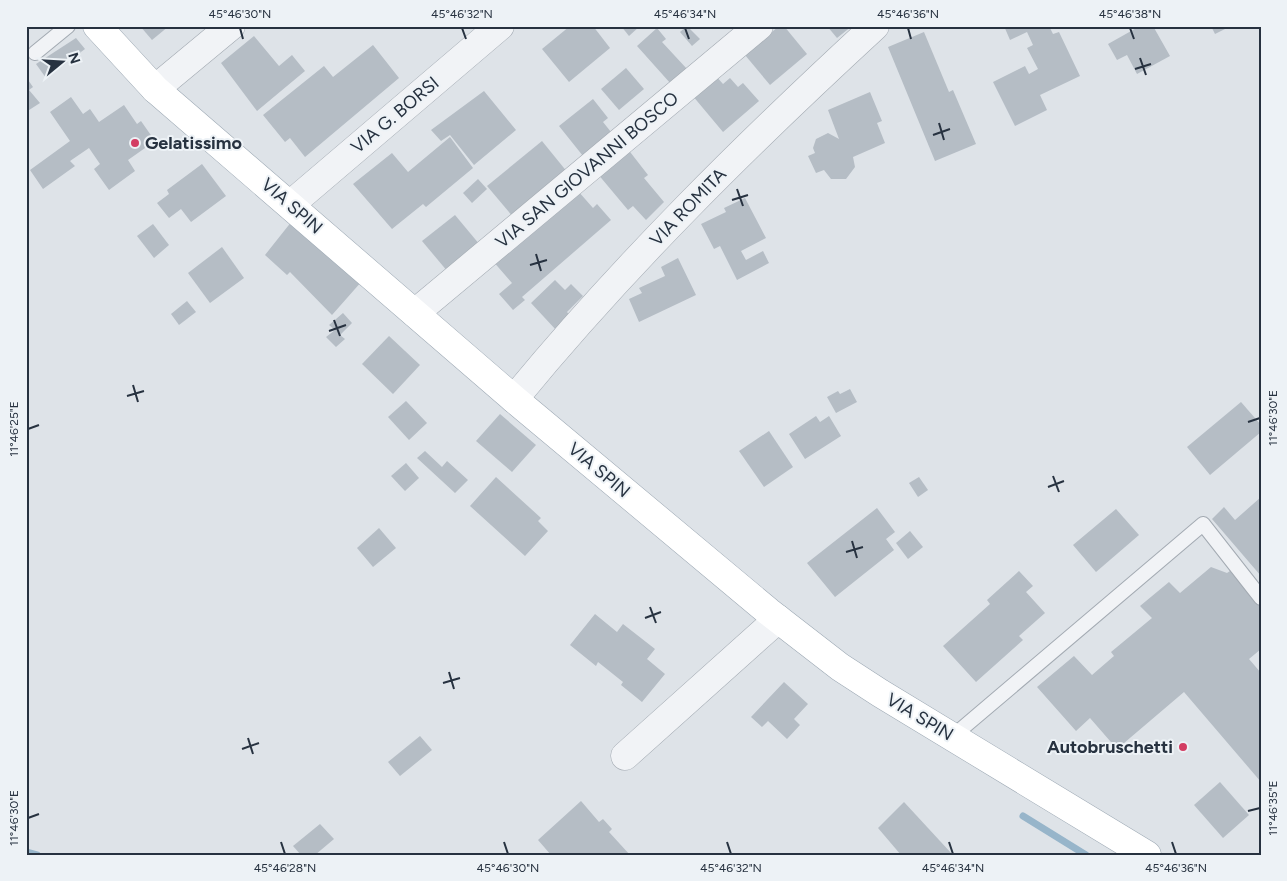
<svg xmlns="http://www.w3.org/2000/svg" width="1287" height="881" font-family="Figtree,sans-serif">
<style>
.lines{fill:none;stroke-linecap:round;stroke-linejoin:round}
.stream{stroke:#97b5ca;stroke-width:7}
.building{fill:#b5bdc5}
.service-casing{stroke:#a3aab2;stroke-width:16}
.minor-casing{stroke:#a3aab2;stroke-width:29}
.primary-casing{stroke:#9da9b4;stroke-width:29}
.service{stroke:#f1f3f6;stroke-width:14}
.minor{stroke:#f1f3f6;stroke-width:28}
.primary{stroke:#fff;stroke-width:28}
.ticks{fill:none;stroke:#273240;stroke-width:2}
.poi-dot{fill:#d33d63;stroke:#edf2f6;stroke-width:2}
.labels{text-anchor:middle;stroke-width:4;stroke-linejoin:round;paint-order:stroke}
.street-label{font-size:18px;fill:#273240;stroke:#edf2f6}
.poi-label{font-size:18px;font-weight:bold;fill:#273240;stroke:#edf2f6;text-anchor:start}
.neatline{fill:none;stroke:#273240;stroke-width:2}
.ticks-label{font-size:12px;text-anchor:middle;fill:#273240}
</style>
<rect width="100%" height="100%" fill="#dee3e8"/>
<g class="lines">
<!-- stream -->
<g class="stream">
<polyline points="1023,816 1086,855"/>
<polyline points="26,852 37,855"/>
</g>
</g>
<!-- building -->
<g class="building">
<polygon points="140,26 169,26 152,40"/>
<polygon points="570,26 593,26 610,48 569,82 542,49"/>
<polygon points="621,26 640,26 629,36"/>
<polygon points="687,26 700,39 692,46 680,32"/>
<polygon points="779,26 784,26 807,54 770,85 745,55"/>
<polygon points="827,26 852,26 837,38"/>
<polygon points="1004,26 1049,26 1053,34 1059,32 1080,76 1040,95 1047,110 1015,126 993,82 1025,66 1029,74 1038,69 1027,48 1033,45 1027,32 1010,40"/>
<polygon points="1140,26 1153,26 1170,56 1137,74 1127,55 1117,60 1108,44"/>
<polygon points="1211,26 1231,26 1215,34"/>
<polygon points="657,28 666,39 662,42 687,69 671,84 637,46"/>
<polygon points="924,32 949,92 953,90 976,144 935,161 888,47"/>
<polygon points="254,36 279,66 292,55 305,71 257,111 221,63"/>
<polygon points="76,38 85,49 46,78 36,64"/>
<polygon points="373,45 399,78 305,157 290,138 285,142 263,115 324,66 333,77"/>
<polygon points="626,68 644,89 619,110 601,89"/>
<polygon points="715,75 723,84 730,78 738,87 743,83 759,101 723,132 692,95"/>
<polygon points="26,77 33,87 29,90 40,103 26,112"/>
<polygon points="484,91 516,130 474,165 450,135 441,141 431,130"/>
<polygon points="870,92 882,121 877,123 885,143 853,157 855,167 846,179 831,179 824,170 816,173 808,156 815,153 813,148 816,139 828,133 839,139 828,110"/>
<polygon points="71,97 83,114 90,109 99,122 124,105 137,124 141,121 155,141 128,160 135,171 109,190 94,169 100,164 89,148 70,161 75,166 43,189 30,170 70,141 50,112"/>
<polygon points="593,99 608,118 603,122 611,132 583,156 559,126"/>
<polygon points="450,137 473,168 426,207 423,204 392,229 353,184 392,153 408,172"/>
<polygon points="542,141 568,173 514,218 487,186"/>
<polygon points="627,148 648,175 644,178 664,202 646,220 633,206 628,210 597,173"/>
<polygon points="202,164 226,196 191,222 181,209 169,218 157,203 169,194 167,190"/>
<polygon points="478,179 487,189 472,203 463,193"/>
<polygon points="578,191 593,208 597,204 611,220 522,297 525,300 513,310 499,294 512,283 492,260"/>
<polygon points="745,198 766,238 741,251 746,260 763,251 769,263 737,280 720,246 714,249 701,224 726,212 724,208"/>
<polygon points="455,215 480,245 448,272 422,241"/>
<polygon points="292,221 362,281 332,315 290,272 287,275 265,255"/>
<polygon points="153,224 169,245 154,258 137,236"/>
<polygon points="222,247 244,278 210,303 188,273"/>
<polygon points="678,258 696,295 639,322 629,299 642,293 639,288 665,276 661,267"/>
<polygon points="555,280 565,290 571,284 583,296 567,312 572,318 557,331 531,303"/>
<polygon points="187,301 196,312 179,325 171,314"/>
<polygon points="343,313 352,323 340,335 345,339 336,347 326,337 335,330 329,325"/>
<polygon points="389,336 420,365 393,394 362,364"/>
<polygon points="850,389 857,402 836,413 827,397 838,391 840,394"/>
<polygon points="406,401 427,423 409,440 388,417"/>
<polygon points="1241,402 1261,425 1261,432 1210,475 1187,447"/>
<polygon points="500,414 536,445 512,472 476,441"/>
<polygon points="816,416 820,422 829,416 841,436 805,459 789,434"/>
<polygon points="769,431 793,467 764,487 739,451"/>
<polygon points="425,451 442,467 447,461 468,480 455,493 417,458"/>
<polygon points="406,463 419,478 405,491 391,476"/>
<polygon points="496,477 541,518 538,521 548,531 525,556 470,506"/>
<polygon points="919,477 928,490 918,497 909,483"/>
<polygon points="1261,497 1261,576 1212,519 1224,507 1235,520"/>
<polygon points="877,508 895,532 886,539 894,550 835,597 807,563"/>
<polygon points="1116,509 1139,535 1096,572 1073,545"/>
<polygon points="379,528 396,548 373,567 357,548"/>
<polygon points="910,531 923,547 908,559 896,543"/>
<polygon points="1211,567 1227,573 1230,571 1261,607 1261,649 1249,659 1261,673 1261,782 1184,692 1117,749 1090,718 1076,731 1037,687 1074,656 1092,675 1114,656 1111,652 1152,618 1140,606 1169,582 1180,593"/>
<polygon points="1019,571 1033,586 1026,592 1045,613 1019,636 1023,640 976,682 943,646 990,604 987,600"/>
<polygon points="595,614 617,632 623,624 655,649 647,659 665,674 642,702 621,685 623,682 598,662 596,666 570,645"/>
<polygon points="784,682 808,704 794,719 800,725 787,739 768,721 762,727 751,717"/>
<polygon points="420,736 432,750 400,776 388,762"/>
<polygon points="1220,782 1249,815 1223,838 1194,805"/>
<polygon points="581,801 599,822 603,819 612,829 609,832 630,855 551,855 538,840"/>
<polygon points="904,802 952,854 901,855 878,828"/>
<polygon points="320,824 334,839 315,855 301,855 293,846"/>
</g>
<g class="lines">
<defs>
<g id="service">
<polyline points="35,53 68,26"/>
<polyline points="952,737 1203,524 1261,598"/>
</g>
<g id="minor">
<polyline points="155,89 231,26"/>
<polyline points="291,204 500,26"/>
<polyline points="415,313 759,26"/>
<path d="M514 399C624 265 748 143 875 26"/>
<polyline points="625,756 778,619"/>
</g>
<polyline id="primary" points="97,26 155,89 514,399 769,612 840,667 880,693 1147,855"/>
</defs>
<!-- service casing -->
<use href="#service" class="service-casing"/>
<!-- minor casing -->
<use href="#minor" class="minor-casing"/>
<!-- primary casing -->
<use href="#primary" class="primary-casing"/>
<!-- service -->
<use href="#service" class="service"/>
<!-- minor -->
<use href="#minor" class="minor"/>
<!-- primary -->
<use href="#primary" class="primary"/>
</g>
<!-- ticks -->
<path class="ticks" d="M240 28 243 39M462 28 466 39M685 28 689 39M908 28 911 39M1130 28 1134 39M1140 58 1146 75M1135 69 1151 64M939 123 944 140M933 135 950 129M737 189 743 206M732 200 748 195M536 254 541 271M530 265 547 260M334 320 340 336M329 331 346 325M133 385 138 402M127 396 144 391M1248 422 1260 418M28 429 39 425M1053 476 1059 492M1048 487 1064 481M852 541 857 558M846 552 863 547M650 607 656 623M645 618 661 612M449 672 454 689M443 683 460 678M248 738 253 754M242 749 259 743M1248 811 1260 808M28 818 39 814M281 842 285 854M504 842 508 854M727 842 731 854M949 842 953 854M1172 842 1176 854"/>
<!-- markers -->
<g class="poi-dot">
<circle cx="135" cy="143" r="5"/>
<circle cx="1183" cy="747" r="5"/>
</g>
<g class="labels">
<!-- street labels -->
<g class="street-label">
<text transform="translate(395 115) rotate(-40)" y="6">VIA G. BORSI</text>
<text transform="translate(587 170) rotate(-40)" y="6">VIA SAN GIOVANNI BOSCO</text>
<text transform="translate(292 206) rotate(41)" y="6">VIA SPIN</text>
<text transform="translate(688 207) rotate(-46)" y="6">VIA ROMITA</text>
<text transform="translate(599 470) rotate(40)" y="6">VIA SPIN</text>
<text transform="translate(920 717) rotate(31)" y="6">VIA SPIN</text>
</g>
<!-- poi labels -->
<g class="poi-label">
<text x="145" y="149">Gelatissimo</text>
<text x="1173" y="753" text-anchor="end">Autobruschetti</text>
</g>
</g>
<!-- border -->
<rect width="1287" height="881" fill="none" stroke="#edf2f6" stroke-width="55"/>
<!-- north arrow -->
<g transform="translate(62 62) rotate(72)" stroke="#edf2f6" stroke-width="4" paint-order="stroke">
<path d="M0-4L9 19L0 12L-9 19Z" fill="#273240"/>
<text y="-8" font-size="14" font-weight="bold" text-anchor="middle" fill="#273240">N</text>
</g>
<rect x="28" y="28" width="1232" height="826" class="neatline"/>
<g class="ticks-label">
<text x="240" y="18">45°46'30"N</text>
<text x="462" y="18">45°46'32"N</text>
<text x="685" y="18">45°46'34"N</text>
<text x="908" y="18">45°46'36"N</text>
<text x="1130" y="18">45°46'38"N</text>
<text transform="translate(1273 418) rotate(-90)" y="4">11°46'30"E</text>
<text transform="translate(14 429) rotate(-90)" y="4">11°46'25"E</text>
<text transform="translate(1273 808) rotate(-90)" y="4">11°46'35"E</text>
<text transform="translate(14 818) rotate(-90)" y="4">11°46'30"E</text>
<text x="285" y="872">45°46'28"N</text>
<text x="508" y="872">45°46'30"N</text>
<text x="731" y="872">45°46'32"N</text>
<text x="953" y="872">45°46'34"N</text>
<text x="1176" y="872">45°46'36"N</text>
</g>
</svg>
